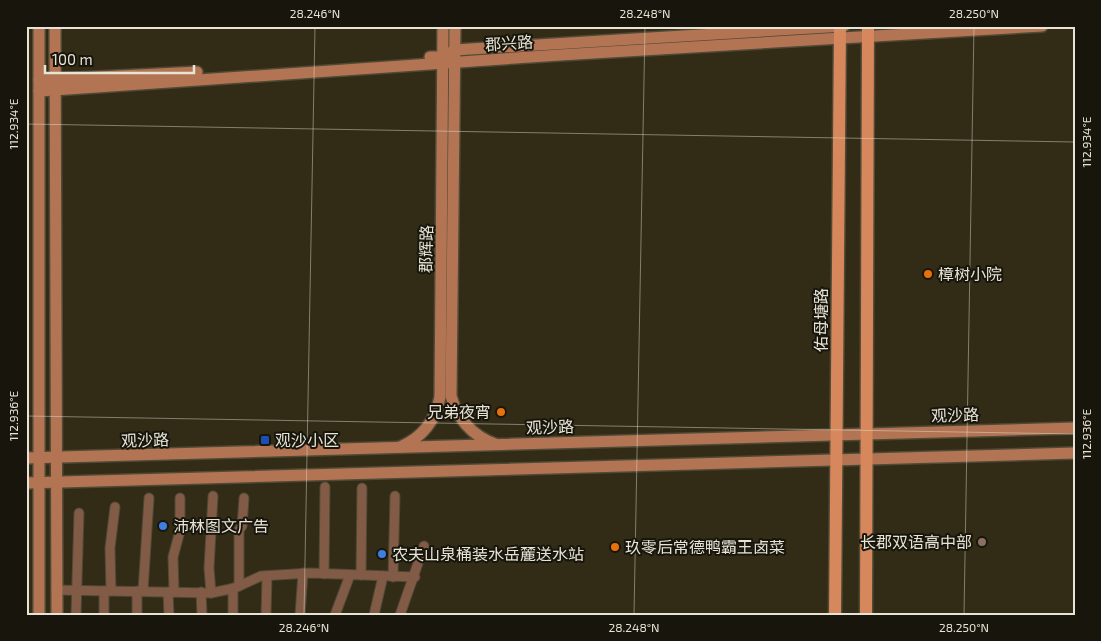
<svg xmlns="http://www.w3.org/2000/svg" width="1101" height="641" font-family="'Exo 2','Noto Sans SC',sans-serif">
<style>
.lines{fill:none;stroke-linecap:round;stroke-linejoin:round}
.street-casing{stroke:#4f4936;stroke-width:11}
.secondary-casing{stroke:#4f4936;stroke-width:14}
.primary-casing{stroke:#4f4936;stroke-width:15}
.street{stroke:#825b46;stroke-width:9}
.secondary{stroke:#b27453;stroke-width:11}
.primary{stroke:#d6875b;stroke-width:12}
.ticks{fill:none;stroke:#e7e4d6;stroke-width:1;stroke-opacity:0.45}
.food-dot{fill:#e8710a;stroke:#17150c;stroke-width:2}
.transit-dot{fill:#1a4fb4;stroke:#17150c;stroke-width:2}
.shop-dot{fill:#3f7fe0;stroke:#17150c;stroke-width:2}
.education-dot{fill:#8d6e63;stroke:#17150c;stroke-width:2}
.labels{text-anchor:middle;stroke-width:4;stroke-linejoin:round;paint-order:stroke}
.street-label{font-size:16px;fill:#e7e4d6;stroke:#17150c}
.poi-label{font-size:16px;fill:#e7e4d6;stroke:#17150c;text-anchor:start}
.neatline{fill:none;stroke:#e7e4d6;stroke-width:2}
.ticks-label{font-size:12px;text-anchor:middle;fill:#e7e4d6}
</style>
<rect width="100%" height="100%" fill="#322c17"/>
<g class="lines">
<defs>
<g id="street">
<polyline points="324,574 325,487"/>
<polyline points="361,575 362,488"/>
<polyline points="393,577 395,496"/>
<polyline points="239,586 239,530 242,526 244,498"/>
<polyline points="233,588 233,615"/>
<polyline points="56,590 211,593 235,588 261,576 310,573 415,577"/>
<polyline points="111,591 110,548 115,507"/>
<polyline points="137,591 137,615"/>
<polyline points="143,591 149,498"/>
<polyline points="168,592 169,615"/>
<polyline points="174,592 173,557 180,531 180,498"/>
<polyline points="201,592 202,615"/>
<polyline points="211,593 209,568 213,496"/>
<polyline points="76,615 79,513"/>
<polyline points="104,615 104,591"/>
<polyline points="266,615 267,576"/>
<polyline points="300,615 303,573"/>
<polyline points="335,615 350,575"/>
<polyline points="374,615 383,576"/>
<polyline points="400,615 424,546"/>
</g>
<g id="secondary">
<polyline points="55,26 57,615"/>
<path d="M455 26 451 396C457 418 472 436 495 444"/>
<polyline points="430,57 442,57 455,50 844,26"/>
<polyline points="39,80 197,72"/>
<polyline points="39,91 560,55 1042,26"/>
<path d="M400 447C422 438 436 420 440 397L443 26"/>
<polyline points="26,458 1075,428"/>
<polyline points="26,483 1075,453"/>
<polyline points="39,615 39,26"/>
</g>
<g id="primary">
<polyline points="835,615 840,26"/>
<polyline points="866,615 868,26"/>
</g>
</defs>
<!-- street casing -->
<use href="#street" class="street-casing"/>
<!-- secondary casing -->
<use href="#secondary" class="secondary-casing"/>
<!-- primary casing -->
<use href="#primary" class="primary-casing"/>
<!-- street -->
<use href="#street" class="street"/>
<!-- secondary -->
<use href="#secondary" class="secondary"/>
<!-- primary -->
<use href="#primary" class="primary"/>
</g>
<!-- ticks -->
<path class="ticks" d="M26 124 1075 142M26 416 1075 434M304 615 315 26M634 615 645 26M964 615 974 26"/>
<!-- markers -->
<g class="food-dot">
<circle cx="928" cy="274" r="5"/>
<circle cx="501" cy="412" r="5"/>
<circle cx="615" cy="547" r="5"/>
</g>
<rect class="transit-dot" x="260" y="435" width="10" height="10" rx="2.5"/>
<g class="shop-dot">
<circle cx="163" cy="526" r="5"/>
<circle cx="382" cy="554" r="5"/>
</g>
<circle class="education-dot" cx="982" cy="542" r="5"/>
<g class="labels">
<!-- street labels -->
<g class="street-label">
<text transform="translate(509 43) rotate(-4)" y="6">郡兴路</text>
<text transform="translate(426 249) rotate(-89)" y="6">郡辉路</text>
<text transform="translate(821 320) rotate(-90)" y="6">佑母塘路</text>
<text transform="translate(955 415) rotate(-2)" y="6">观沙路</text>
<text transform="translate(550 427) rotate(-2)" y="6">观沙路</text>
<text transform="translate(145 440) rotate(-2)" y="6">观沙路</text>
</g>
<!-- poi labels -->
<g class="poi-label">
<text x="938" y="280">樟树小院</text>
<text x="491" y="418" text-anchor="end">兄弟夜宵</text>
<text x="275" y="446">观沙小区</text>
<text x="173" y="532">沛林图文广告</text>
<text x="972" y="548" text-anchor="end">长郡双语高中部</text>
<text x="625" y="553">玖零后常德鸭霸王卤菜</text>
<text x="392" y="560">农夫山泉桶装水岳麓送水站</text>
</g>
</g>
<!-- border -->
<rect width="1101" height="641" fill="none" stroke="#17150c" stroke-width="55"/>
<!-- scale -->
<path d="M45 65v8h149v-8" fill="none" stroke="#e7e4d6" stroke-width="2.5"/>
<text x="52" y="65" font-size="15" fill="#e7e4d6" stroke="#17150c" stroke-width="4" paint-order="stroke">100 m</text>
<rect x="28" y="28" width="1046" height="586" class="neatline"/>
<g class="ticks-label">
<text x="315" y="18">28.246°N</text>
<text x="645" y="18">28.248°N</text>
<text x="974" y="18">28.250°N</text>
<text transform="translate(14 124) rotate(-90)" y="4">112.934°E</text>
<text transform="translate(1087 142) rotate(-90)" y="4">112.934°E</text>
<text transform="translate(14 416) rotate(-90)" y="4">112.936°E</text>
<text transform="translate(1087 434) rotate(-90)" y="4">112.936°E</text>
<text x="304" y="632">28.246°N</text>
<text x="634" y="632">28.248°N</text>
<text x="964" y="632">28.250°N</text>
</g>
</svg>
